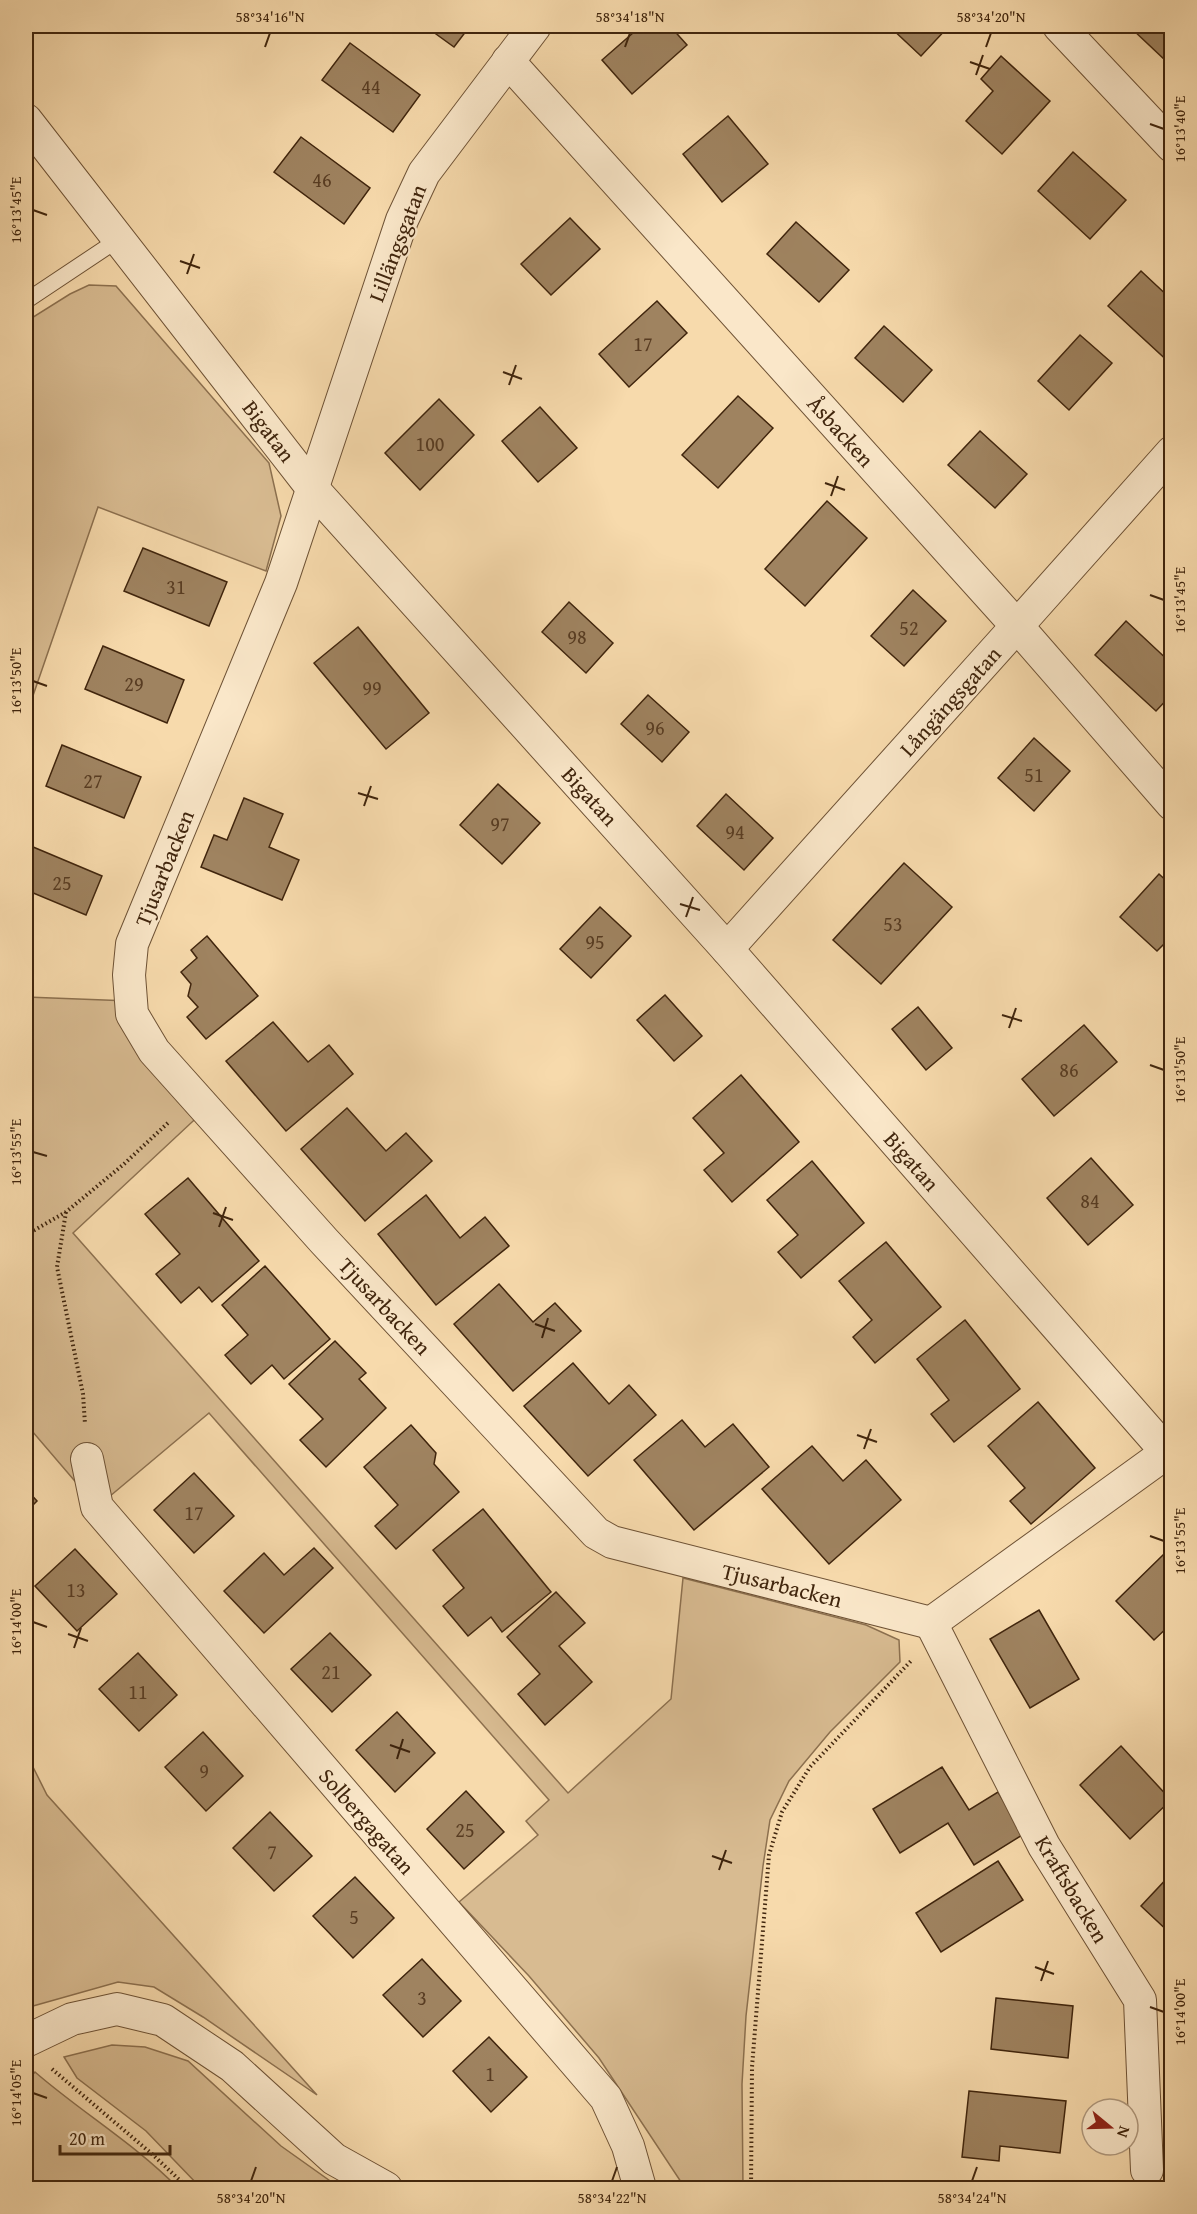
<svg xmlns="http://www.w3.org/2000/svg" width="1197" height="2214" font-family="'Gentium Book Plus',serif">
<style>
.green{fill:#d8bb91;stroke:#8c704f;stroke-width:1.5}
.building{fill:#9f8360;stroke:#40250d;stroke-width:1.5}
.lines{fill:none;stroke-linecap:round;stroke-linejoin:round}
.lane-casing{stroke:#6e5235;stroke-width:17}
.street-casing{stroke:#6e5235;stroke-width:34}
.path{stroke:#40250d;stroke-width:4;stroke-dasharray:1.5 3;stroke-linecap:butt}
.lane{stroke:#fae7c9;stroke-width:15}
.street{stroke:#fae7c9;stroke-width:32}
.ticks{fill:none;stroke:#40250d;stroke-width:2}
.labels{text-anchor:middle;stroke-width:4.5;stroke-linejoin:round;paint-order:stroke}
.number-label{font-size:20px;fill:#583c22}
.street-label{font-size:22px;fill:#40250d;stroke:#fae7c9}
.neatline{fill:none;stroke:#40250d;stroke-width:2}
.ticks-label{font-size:15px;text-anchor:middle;fill:#40250d}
</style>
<rect width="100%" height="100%" fill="#f7daac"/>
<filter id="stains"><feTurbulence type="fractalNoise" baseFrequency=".00333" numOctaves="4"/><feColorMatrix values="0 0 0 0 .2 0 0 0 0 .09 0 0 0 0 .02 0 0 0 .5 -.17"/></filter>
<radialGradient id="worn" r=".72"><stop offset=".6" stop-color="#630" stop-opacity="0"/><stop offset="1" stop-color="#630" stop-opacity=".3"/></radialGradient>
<!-- green -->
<g class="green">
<polygon points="89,285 116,286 269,463 281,516 266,571 98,507 26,716 26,325 30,319 70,294"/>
<polygon points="26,997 130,1001 206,1109 73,1233 568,1793 671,1699 683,1578 866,1625 899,1640 900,1662 830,1732 789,1781 770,1820 763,1866 746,2016 742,2084 743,2188 685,2188 599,2058 529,1976 459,1902 538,1835 526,1821 549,1800 209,1413 97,1507 26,1424"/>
<polygon points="26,1753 47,1795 317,2095 203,2017 154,1987 118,1982 26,2008"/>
<polygon points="112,2045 145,2047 188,2061 281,2146 340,2188 201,2188 146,2131 77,2078 64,2057"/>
<path d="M35 2072C81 2112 135 2144 178 2188H34L26 2178V2082Z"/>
</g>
<!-- building -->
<g class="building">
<polygon points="425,26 470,26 454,47"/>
<polygon points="641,26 670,26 687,45 632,94 602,60"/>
<polygon points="889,26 949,26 921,56"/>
<polygon points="1133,26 1172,26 1172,56 1166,61 1131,28"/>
<polygon points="350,43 420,95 393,132 322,80"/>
<polygon points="1001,56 1050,101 1002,154 966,121 993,91 981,79"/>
<polygon points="728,116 768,164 722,202 683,154"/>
<polygon points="301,137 370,188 344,224 274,172"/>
<polygon points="1073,152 1126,200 1090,239 1038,191"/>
<polygon points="570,218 600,249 551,295 521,264"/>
<polygon points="796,222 849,270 819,302 767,254"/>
<polygon points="1141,271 1172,300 1172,365 1108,306"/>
<polygon points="657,301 687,333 629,387 599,354"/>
<polygon points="884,326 932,370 903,402 855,358"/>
<polygon points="1080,335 1112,363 1069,410 1038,381"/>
<polygon points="738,396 773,428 718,488 682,455"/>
<polygon points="439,399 474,435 420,490 385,453"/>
<polygon points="540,407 577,448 538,482 502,441"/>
<polygon points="980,431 1027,474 995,508 948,465"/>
<polygon points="827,501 867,538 805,606 765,569"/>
<polygon points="143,548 227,582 209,626 124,591"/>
<polygon points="1172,549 1172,564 1164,557"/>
<polygon points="913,590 946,621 904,666 871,636"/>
<polygon points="569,602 613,643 586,673 542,632"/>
<polygon points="1126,621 1172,664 1172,694 1156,711 1095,655"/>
<polygon points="358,627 429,713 386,749 314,663"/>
<polygon points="103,646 184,680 167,723 85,689"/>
<polygon points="648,695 689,732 662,762 621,724"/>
<polygon points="1034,738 1070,771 1034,811 998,778"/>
<polygon points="62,745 141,777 124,818 46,786"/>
<polygon points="498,784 540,823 502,864 460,825"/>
<polygon points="726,794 773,838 744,870 697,826"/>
<polygon points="244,798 283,814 269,847 299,860 282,900 201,867 214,835 227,840"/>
<polygon points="26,844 102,876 86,915 26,890"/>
<polygon points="904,863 952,907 881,984 833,940"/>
<polygon points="1159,874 1172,886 1172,936 1157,951 1120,917"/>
<polygon points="600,907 631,936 591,978 560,949"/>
<polygon points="207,936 258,996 206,1039 187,1017 198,1007 188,996 191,984 181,972 197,958 191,950"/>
<polygon points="665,995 702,1036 674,1061 637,1020"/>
<polygon points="918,1007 952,1048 926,1070 892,1029"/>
<polygon points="273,1022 308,1062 329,1045 353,1074 286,1131 226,1061"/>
<polygon points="1084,1025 1117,1062 1054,1116 1022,1079"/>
<polygon points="741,1075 799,1142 732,1202 704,1170 724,1153 693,1118"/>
<polygon points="347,1108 386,1151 406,1133 432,1161 365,1221 301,1149"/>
<polygon points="1091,1158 1133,1205 1088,1245 1047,1198"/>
<polygon points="812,1161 864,1223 801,1278 778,1252 798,1235 767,1200"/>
<polygon points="188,1178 259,1261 212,1302 199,1287 181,1303 156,1274 180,1254 145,1214"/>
<polygon points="426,1195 460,1238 485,1217 509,1246 436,1305 378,1234"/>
<polygon points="886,1242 941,1307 875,1363 853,1337 872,1320 839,1281"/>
<polygon points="265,1266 330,1339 284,1379 272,1365 251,1384 225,1355 248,1335 222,1305"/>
<polygon points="499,1284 533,1322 555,1303 581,1331 513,1391 454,1324"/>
<polygon points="965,1320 1020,1389 954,1442 931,1414 949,1400 917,1359"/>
<polygon points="335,1341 366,1373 359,1379 386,1408 326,1467 300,1440 323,1419 289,1384"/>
<polygon points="573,1363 609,1404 629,1385 656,1415 588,1476 524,1406"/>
<polygon points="1038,1402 1095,1468 1031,1524 1010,1501 1025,1488 988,1446"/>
<polygon points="682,1420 705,1447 733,1424 769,1467 694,1530 634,1460"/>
<polygon points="411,1425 436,1453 434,1464 459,1492 396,1549 375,1526 398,1505 364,1467"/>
<polygon points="812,1446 843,1481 866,1460 901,1500 829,1564 762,1489"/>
<polygon points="194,1473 234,1516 194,1553 154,1510"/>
<polygon points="26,1489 37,1501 26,1512"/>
<polygon points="483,1509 551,1592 502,1632 491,1617 468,1636 443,1606 464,1588 433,1550"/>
<polygon points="314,1548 333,1568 264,1633 224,1591 264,1553 284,1575"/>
<polygon points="75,1549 117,1594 77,1631 35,1586"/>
<polygon points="1165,1553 1172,1560 1172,1623 1154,1640 1116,1601"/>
<polygon points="556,1592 585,1623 559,1646 592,1682 545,1725 518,1694 540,1674 507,1637"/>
<polygon points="1039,1610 1079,1679 1030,1708 990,1639"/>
<polygon points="330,1633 371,1675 332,1712 291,1669"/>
<polygon points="138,1653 177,1695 139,1731 99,1689"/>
<polygon points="397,1712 435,1753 395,1792 356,1750"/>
<polygon points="203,1732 243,1776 206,1811 165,1767"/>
<polygon points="1121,1746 1171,1800 1130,1839 1080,1785"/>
<polygon points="942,1767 969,1810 998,1792 1024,1834 974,1865 948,1823 900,1853 873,1809"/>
<polygon points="466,1791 504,1832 464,1869 427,1829"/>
<polygon points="270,1812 312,1856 274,1891 233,1848"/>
<polygon points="998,1861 1023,1900 941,1952 916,1913"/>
<polygon points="1172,1873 1172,1935 1141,1906"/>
<polygon points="355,1877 394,1918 353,1958 313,1916"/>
<polygon points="422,1959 461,2001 423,2037 383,1995"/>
<polygon points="996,1998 1073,2006 1068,2058 991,2049"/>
<polygon points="489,2037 527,2077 491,2112 453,2071"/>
<polygon points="969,2091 1066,2101 1060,2153 1000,2146 999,2161 962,2157"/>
</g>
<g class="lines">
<defs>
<polyline id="lane" points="26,301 119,239"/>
<g id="street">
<polyline points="535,26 424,173 402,220 281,583 132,944 129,975 132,1014 154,1051 324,1241 596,1533 612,1542 931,1623"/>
<polyline points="1059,26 1172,146"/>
<polyline points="508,61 1017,626 1172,804"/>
<polyline points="26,120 313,489 727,949 1172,1458"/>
<polyline points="727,949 1017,626 1172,452"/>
<polyline points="87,1459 97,1507 606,2098 628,2146 640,2188"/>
<polyline points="931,1623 1044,1846 1140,2000 1147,2170"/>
<polyline points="931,1623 1166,1453 1172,1451"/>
<polyline points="26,2041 72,2019 117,2009 163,2020 232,2066 334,2159 386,2188"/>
</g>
</defs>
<!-- lane casing -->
<use href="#lane" class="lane-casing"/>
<!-- street casing -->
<use href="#street" class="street-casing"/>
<!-- path -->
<g class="path">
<polyline points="66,1212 57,1267 83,1394 85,1424"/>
<polyline points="26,1235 66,1212 124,1164 170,1121"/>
<polyline points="52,2069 152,2154 188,2188"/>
<polyline points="751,2188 752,2067 769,1855 782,1812 810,1767 911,1661"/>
</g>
<!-- lane -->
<use href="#lane" class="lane"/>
<!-- street -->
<use href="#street" class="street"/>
</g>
<!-- ticks -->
<path class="ticks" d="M265 47 270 33M625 47 630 33M986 47 991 33M970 62 990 69M976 75 983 55M1150 124 1164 129M33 210 47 215M180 261 200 268M187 274 194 254M503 372 522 379M509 385 516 365M825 483 845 490M831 496 838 476M1150 595 1164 600M33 681 47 686M358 793 378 799M364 806 371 786M680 904 700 910M686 917 693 897M1002 1015 1022 1021M1009 1028 1016 1008M1150 1065 1164 1070M33 1152 47 1156M213 1213 233 1220M219 1227 226 1207M535 1324 555 1331M542 1338 548 1318M857 1435 877 1442M864 1449 871 1429M1150 1536 1164 1541M33 1622 47 1627M68 1634 88 1641M74 1648 81 1628M390 1745 410 1752M397 1759 403 1739M712 1856 732 1863M719 1870 726 1850M1035 1967 1054 1974M1041 1981 1048 1961M1150 2007 1164 2012M33 2093 47 2098M251 2181 256 2167M612 2181 617 2167M972 2181 977 2167"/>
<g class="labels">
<!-- number labels -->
<g class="number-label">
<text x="371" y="94">44</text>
<text x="322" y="187">46</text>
<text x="643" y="351">17</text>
<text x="430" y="451">100</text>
<text x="176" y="594">31</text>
<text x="909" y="635">52</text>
<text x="577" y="644">98</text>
<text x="134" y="691">29</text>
<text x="372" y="695">99</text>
<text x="655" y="735">96</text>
<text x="1034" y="782">51</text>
<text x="93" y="788">27</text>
<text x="500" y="831">97</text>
<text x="735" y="839">94</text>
<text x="62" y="890">25</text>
<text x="893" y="931">53</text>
<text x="595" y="949">95</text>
<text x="1069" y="1077">86</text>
<text x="1090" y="1208">84</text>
<text x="194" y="1520">17</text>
<text x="76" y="1597">13</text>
<text x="331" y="1679">21</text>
<text x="138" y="1699">11</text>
<text x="204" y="1778">9</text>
<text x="465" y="1837">25</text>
<text x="272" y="1859">7</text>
<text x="354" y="1924">5</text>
<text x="422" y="2005">3</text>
<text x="490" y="2081">1</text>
</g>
<!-- street labels -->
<g class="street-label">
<text transform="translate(397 243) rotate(-69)" y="8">Lillängsgatan</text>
<text transform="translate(269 431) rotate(53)" y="8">Bigatan</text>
<text transform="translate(841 431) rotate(48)" y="8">Åsbacken</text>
<text transform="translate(950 701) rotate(-48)" y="8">Långängsgatan</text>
<text transform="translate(590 796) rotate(48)" y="8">Bigatan</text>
<text transform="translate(164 868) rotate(-68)" y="8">Tjusarbacken</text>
<text transform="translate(912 1161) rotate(49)" y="8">Bigatan</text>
<text transform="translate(385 1306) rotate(47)" y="8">Tjusarbacken</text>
<text transform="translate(782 1585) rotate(14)" y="8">Tjusarbacken</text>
<text transform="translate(367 1821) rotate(49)" y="8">Solbergagatan</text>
<text transform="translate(1072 1889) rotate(59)" y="8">Kraftsbacken</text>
</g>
</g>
<!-- margin -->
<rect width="1197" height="2214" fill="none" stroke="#f7daac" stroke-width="66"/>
<!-- north arrow -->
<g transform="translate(1110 2127) rotate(109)"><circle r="28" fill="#fae7c9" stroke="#b0997e" stroke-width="1.5"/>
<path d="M0-4.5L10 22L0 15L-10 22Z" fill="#8f2418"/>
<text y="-9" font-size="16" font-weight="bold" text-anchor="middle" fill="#40250d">N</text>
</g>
<!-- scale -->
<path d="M60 2145v9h110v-9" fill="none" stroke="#40250d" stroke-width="3"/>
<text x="69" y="2145" font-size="18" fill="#40250d" stroke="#fae7c9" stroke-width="4.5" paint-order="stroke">20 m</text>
<rect x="33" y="33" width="1131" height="2148" class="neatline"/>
<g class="ticks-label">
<text x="270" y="22">58°34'16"N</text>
<text x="630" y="22">58°34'18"N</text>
<text x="991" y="22">58°34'20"N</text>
<text transform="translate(1180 129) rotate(-90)" y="5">16°13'40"E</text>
<text transform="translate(16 210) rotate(-90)" y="5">16°13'45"E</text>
<text transform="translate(1180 600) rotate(-90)" y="5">16°13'45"E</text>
<text transform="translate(16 681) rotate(-90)" y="5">16°13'50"E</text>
<text transform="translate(1180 1070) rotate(-90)" y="5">16°13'50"E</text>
<text transform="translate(16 1152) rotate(-90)" y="5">16°13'55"E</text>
<text transform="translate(1180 1541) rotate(-90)" y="5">16°13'55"E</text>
<text transform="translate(16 1622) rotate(-90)" y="5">16°14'00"E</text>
<text transform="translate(1180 2012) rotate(-90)" y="5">16°14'00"E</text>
<text transform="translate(16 2093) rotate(-90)" y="5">16°14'05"E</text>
<text x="251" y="2203">58°34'20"N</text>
<text x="612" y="2203">58°34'22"N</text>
<text x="972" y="2203">58°34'24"N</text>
</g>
<rect width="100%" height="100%" filter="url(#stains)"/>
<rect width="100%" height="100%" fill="url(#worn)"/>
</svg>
